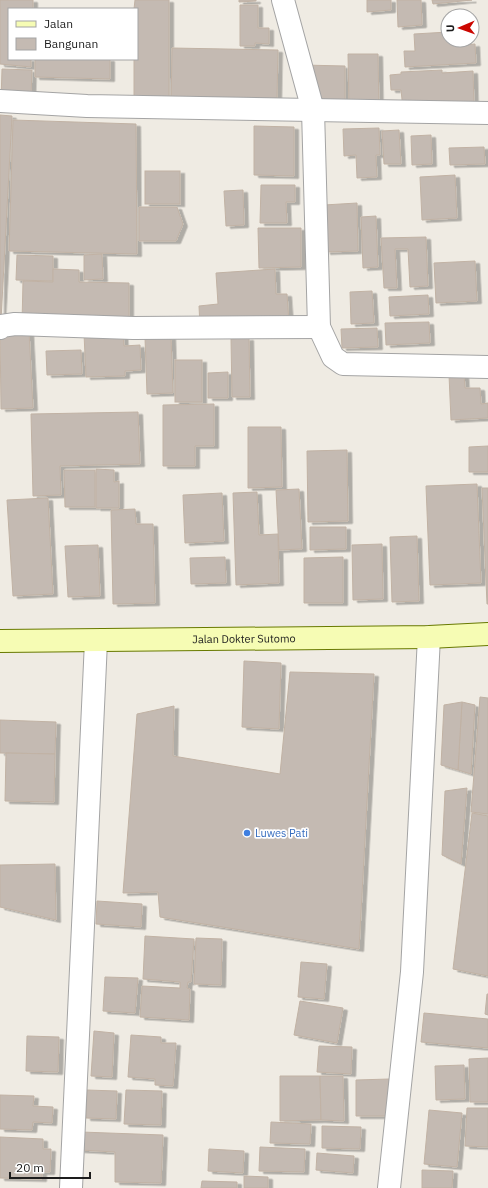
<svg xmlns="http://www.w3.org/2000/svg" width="488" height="1188" font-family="'IBM Plex Sans',sans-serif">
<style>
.building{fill:#c4bab2;stroke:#c1b2a4;filter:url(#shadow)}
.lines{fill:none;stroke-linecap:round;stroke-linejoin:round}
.minor-casing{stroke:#a4a4a4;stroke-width:24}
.secondary-casing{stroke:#687900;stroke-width:24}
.minor{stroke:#fff;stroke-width:22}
.secondary{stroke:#f6fcb4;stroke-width:22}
.shop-dot{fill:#3f7fe0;stroke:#fff;stroke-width:1.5}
.labels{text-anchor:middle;stroke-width:3.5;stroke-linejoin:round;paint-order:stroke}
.street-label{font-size:11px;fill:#1d1d1d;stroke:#fff}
.shop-label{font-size:11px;fill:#366cbe;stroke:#fff;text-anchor:start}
</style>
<defs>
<filter id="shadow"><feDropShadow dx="4.5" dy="2.5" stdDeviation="0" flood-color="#0004"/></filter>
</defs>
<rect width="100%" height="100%" fill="#efebe3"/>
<!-- building -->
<g class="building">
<polygon points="0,0 33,0 33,9 9,9 9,59 31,59 31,67 0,64"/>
<polygon points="135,0 169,0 169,106 134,106 134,59 137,59 137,9 134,9"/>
<polygon points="239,0 256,0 256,1 239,2"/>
<polygon points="367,0 391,0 391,10 367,12"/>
<polygon points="397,0 421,0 422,25 398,27"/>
<polygon points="432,0 472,0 433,4"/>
<polygon points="240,5 258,5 258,28 269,28 269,44 255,43 255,46 240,46"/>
<polygon points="448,32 448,40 464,40 464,45 475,44 476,63 405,67 404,51 415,51 414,34"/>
<polygon points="172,48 278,50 277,98 171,107"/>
<polygon points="348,54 378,54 379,110 349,110"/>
<polygon points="35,59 110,59 110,79 35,77"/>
<polygon points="303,65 345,66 345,109 313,109"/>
<polygon points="2,69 32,70 31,97 1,101"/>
<polygon points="442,70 442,73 473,71 474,106 403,109 401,90 391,90 390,75 401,74 401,72"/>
<polygon points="0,115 12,116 1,320 0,320"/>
<polygon points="13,120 136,124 137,254 9,251"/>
<polygon points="254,126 294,127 294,176 254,175"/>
<polygon points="379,128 380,155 376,155 377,177 357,178 356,155 344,156 343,129"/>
<polygon points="399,130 401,164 384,164 382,131"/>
<polygon points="431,135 432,164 412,165 411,136"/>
<polygon points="484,147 485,164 450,165 449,148"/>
<rect x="145" y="171" width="35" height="33"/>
<polygon points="455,175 457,218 422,220 420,177"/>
<polygon points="261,185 295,185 295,202 286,202 287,223 260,223"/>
<polygon points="243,190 244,225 226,226 224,191"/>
<polygon points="357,203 358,251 326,252 324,205"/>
<polygon points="139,207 177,207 183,224 176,241 139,241"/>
<polygon points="376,216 378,267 363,268 361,217"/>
<polygon points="258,228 301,228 301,267 259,268"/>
<polygon points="426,237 428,286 410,287 408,249 395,249 397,288 384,288 381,238"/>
<polygon points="102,254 103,279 84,280 84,255"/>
<polygon points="17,255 53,256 53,281 16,280"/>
<polygon points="475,261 477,301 436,303 434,263"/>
<polygon points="53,269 79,270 79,282 129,283 129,325 22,323 23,281 53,282"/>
<polygon points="275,269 276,294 287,294 289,322 200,327 199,306 218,304 216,273"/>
<polygon points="372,291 374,323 351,324 350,292"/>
<polygon points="428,295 429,314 390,316 389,297"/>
<polygon points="429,322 430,343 386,345 385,323"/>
<polygon points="377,328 378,347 342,348 341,329"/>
<polygon points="29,331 33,408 1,409 0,332"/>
<polygon points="123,332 124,346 140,345 141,370 125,371 125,376 86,377 84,334"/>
<polygon points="171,337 173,393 147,394 145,338"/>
<polygon points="249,338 250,397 232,397 231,339"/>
<polygon points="81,350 82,374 47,375 46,351"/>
<rect x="175" y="360" width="27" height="42"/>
<polygon points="228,372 228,398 208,398 208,373"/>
<polygon points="464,374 465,388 480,388 481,404 488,403 488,418 451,420 449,375"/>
<polygon points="214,404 214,446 195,446 195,466 163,466 163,405"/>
<polygon points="138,412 140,464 60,466 61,495 33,496 31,414"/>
<polygon points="248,427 281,427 282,487 248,488"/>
<polygon points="488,446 488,472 469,472 469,447"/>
<polygon points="347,450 348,521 308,522 307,451"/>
<polygon points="96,469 114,470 114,482 119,481 119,508 96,508"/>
<polygon points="64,470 95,470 95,507 65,507"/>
<polygon points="477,484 481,583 430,585 426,486"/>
<polygon points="482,488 488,488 488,604 487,604"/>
<polygon points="299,489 302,549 279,550 276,490"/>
<polygon points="257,492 259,535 278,534 279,583 236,585 233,493"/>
<polygon points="222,493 224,541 185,543 183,495"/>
<polygon points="48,498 53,594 13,596 7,500"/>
<polygon points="135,509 136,524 153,524 155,603 113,604 111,510"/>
<polygon points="310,527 346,527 346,549 310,550"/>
<polygon points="417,536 419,601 392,602 390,537"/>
<polygon points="382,544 383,599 353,600 352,545"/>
<polygon points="98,545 100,596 68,597 65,546"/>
<polygon points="225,557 226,583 191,584 190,558"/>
<polygon points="343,557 343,603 304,603 304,558"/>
<polygon points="244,661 281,663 279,729 242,727"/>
<polygon points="290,672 374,674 359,949 160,917 158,892 123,893 137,714 174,706 173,756 280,774"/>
<polygon points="480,697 488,698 488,814 471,812"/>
<polygon points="462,702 475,705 471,774 458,770"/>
<polygon points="462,702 458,770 441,765 444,705"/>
<polygon points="0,720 56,722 55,754 0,753"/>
<polygon points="6,753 55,754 54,802 5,801"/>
<polygon points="467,788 461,864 442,855 445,791"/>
<polygon points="472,813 488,816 488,976 453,969"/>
<polygon points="55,864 56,920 0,907 0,865"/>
<polygon points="97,901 142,904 141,927 96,924"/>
<polygon points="145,936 194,939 191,982 188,982 187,988 190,989 189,1020 140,1017 142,986 180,988 180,982 143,979"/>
<polygon points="196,938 222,939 221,985 194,984"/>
<polygon points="301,962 327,964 324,999 298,997"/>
<polygon points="105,977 138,978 135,1013 103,1011"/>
<polygon points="487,994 488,994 488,1015 485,1014"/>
<polygon points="300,1001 343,1008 337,1043 294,1035"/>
<polygon points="424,1013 488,1019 488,1048 421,1042"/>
<polygon points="94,1031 114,1033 112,1077 91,1076"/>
<polygon points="131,1035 161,1037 161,1043 176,1043 173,1086 155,1085 155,1079 128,1077"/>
<polygon points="27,1036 59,1037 58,1072 26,1071"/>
<polygon points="319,1046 352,1047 351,1074 317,1072"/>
<polygon points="488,1058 488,1102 470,1102 469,1059"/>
<polygon points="464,1065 465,1099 436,1100 435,1066"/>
<polygon points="280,1076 320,1076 321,1120 280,1121"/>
<polygon points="320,1076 343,1076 344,1121 321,1120"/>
<polygon points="389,1079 389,1116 356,1116 356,1080"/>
<polygon points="87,1090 117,1091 116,1119 86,1118"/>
<polygon points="126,1090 162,1091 161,1125 124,1124"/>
<polygon points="0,1095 34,1096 33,1106 53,1107 52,1123 33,1122 32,1130 0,1129"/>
<polygon points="467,1108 488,1108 488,1147 465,1146"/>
<polygon points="429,1110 462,1113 457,1167 424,1164"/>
<polygon points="271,1122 311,1124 310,1144 270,1143"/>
<polygon points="322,1126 361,1127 360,1149 322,1148"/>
<polygon points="81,1132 163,1135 161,1183 115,1182 115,1152 80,1150"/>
<polygon points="0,1137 43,1139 43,1149 51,1149 50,1172 42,1172 42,1179 0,1178"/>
<polygon points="260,1147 305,1149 304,1172 259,1171"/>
<polygon points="209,1149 244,1151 243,1173 208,1171"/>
<polygon points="317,1153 354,1156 353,1173 316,1170"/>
<polygon points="422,1170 453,1171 452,1188 422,1188"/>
<polygon points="244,1176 268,1177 268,1188 244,1188"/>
<polygon points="202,1181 237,1182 237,1188 201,1188"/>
</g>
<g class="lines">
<defs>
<g id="minor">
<polyline points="283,0 313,110 319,327 333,357 343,364 488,367"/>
<polyline points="0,101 87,106 488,113"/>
<polyline points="0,328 1,326 15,324 133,328 319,327"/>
<polyline points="71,1188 96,641"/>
<polyline points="389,1188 412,972 429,637"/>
</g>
<g id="secondary">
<path id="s1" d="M0 641 429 637 488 634"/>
</g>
</defs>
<!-- minor casing -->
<use href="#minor" class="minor-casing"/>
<!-- secondary casing -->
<use href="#secondary" class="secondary-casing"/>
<!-- minor -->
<use href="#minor" class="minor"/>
<!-- secondary -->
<use href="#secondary" class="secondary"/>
</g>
<!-- markers -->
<circle class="shop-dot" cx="247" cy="833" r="4"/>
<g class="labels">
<!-- street labels -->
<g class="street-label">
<text dy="4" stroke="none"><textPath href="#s1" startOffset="244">Jalan Dokter Sutomo</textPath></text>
</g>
<!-- shop labels -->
<g class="shop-label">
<text x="255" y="837">Luwes Pati</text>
</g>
</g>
<!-- legend -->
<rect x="8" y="8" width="130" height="52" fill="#ffffff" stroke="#a5a5a5"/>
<rect x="16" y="21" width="20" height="6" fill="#f6fcb4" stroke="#a5a5a5"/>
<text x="44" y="28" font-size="12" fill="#1d1d1d">Jalan</text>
<rect x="16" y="38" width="20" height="12" fill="#c4bab2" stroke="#a5a5a5"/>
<text x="44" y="48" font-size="12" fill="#1d1d1d">Bangunan</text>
<!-- north arrow -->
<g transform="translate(460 28) rotate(268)"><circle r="19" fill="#ffffff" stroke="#a5a5a5"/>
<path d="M0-3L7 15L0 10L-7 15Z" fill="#cb0600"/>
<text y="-6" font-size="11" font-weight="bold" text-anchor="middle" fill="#1d1d1d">U</text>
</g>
<!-- scale -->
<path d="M10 1172v6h80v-6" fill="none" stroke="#1d1d1d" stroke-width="2"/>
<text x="16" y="1172" font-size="12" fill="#1d1d1d" stroke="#ffffff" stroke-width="3" paint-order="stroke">20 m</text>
</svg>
